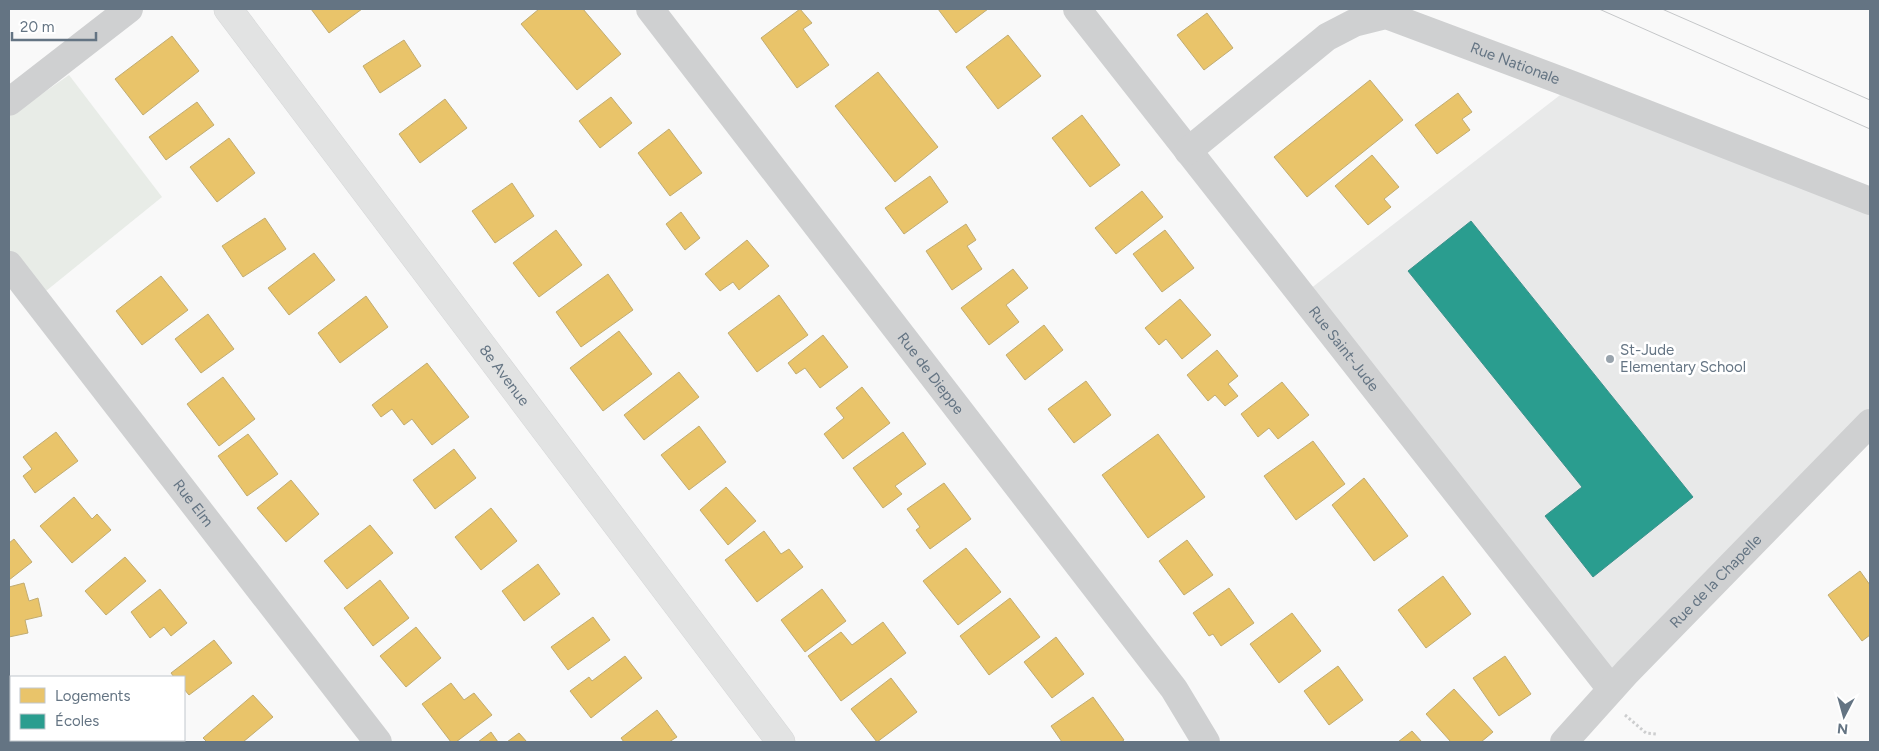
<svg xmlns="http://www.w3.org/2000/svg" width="1879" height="751" font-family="Figtree,sans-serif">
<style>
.built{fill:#e8e9e9}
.green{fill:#e8ece7}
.homes{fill:#e9c46a;stroke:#c1ac72}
.schools{fill:#2a9d8f;stroke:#3b918b}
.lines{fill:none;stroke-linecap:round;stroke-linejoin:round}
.secondary-casing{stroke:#d6d7d8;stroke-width:29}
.path{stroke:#cdcecf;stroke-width:3;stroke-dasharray:2.5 2.5;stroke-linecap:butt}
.street{stroke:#cfd0d1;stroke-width:28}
.secondary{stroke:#e2e3e3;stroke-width:28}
.tram{stroke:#c5c7c9;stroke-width:1}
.poi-dot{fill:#98a3ac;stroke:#fff;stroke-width:2}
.labels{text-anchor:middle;stroke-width:5;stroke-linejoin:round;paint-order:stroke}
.street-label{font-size:15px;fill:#647483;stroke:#fff}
.poi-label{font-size:15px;fill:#647483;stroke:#fff;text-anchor:start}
</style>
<rect width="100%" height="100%" fill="#f9f9f9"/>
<!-- built -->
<polygon class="built" points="1573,85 1870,201 1870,423 1611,689 1301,296"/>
<!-- green -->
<polygon class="green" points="69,75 162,197 41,295 9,253 9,117"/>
<!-- homes -->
<g class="homes">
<polygon points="311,9 362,9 329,33"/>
<polygon points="539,9 583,9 621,54 577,90 521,24"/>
<polygon points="800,9 812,23 803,29 829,65 797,88 761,38"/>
<polygon points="938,9 988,9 956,33"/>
<polygon points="1207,13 1233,48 1204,70 1177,35"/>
<polygon points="1008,35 1041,76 998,109 966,67"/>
<polygon points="172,36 199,71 143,115 115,79"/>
<polygon points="404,40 421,66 380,93 363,66"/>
<polygon points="878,72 938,147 895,182 835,106"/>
<polygon points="1370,80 1403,120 1307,197 1274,157"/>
<polygon points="1458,93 1472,112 1462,119 1470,130 1437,154 1415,125"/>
<polygon points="611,97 632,123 600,148 579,121"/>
<polygon points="445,99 467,128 420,163 399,134"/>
<polygon points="197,102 214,125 166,160 149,137"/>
<polygon points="1082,115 1120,165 1090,187 1052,138"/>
<polygon points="669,129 702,173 670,196 638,153"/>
<polygon points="229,138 255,173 217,202 190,167"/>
<polygon points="1372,155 1399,187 1384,199 1391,207 1368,225 1335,186"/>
<polygon points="930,176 948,202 904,234 885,208"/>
<polygon points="512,183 534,216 495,243 472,211"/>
<polygon points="1142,191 1163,217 1116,254 1095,228"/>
<polygon points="681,212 700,238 685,250 666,224"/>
<polygon points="265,218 286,249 243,277 222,246"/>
<polygon points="966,224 976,240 967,246 982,269 952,290 926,251"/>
<polygon points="556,230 582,265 539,297 513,263"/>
<polygon points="1165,230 1194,268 1162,292 1133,254"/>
<polygon points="747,240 769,266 739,290 733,282 720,291 705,274"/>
<polygon points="314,253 335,280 289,315 268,288"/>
<polygon points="1013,269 1028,288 1006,305 1019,322 989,345 961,308"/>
<polygon points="608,274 633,310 581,347 556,312"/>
<polygon points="161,276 188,310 142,345 116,311"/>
<polygon points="779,295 808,335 757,372 728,333"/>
<polygon points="366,296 388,327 340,363 318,333"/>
<polygon points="1180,299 1211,335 1182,359 1166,339 1159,345 1145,328"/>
<polygon points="208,314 234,349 201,373 175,339"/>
<polygon points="1044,325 1063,350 1025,380 1006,355"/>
<polygon points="619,331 652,374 603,411 570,368"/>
<polygon points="823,335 848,367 820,388 805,368 796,374 788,363"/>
<polygon points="1217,350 1238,376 1228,384 1238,396 1225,406 1215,395 1208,401 1187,375"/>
<polygon points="427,363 469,417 432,445 412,419 404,425 392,409 381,417 372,405"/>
<polygon points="679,372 699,397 644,440 624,415"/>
<polygon points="223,377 255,419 219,446 187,404"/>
<polygon points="1086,381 1111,415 1074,443 1048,409"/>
<polygon points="1282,382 1309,415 1278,439 1269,428 1258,437 1241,414"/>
<polygon points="862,387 890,423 843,459 824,434 844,418 836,408"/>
<polygon points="699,426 726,462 689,490 661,455"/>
<polygon points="56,432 78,461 35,493 23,476 32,469 23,457"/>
<polygon points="903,432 926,464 895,486 902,494 883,508 853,468"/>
<polygon points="248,434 278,474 247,496 218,456"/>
<polygon points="1158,434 1205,497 1148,538 1102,475"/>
<polygon points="1313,441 1345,484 1296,520 1264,476"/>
<polygon points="454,449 476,478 435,509 413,480"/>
<polygon points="1364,478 1408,536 1374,561 1332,505"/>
<polygon points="291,480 319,514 286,542 257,508"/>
<polygon points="944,483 971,519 930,549 916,530 920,527 907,509"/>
<polygon points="726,487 756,521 728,545 700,510"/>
<polygon points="74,497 92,519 97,514 111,530 72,563 40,526"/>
<polygon points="491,508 517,541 481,570 455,537"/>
<polygon points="370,525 393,553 347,589 324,561"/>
<polygon points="764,531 781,554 789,549 803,567 757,602 725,560"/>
<polygon points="14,539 32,562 9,580 9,543"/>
<polygon points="1187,540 1213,575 1184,595 1159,561"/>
<polygon points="966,548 1001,592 958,625 923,581"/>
<polygon points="125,557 146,581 106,615 85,591"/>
<polygon points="538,564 560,594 524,621 502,591"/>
<polygon points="1860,571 1870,585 1870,635 1862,641 1828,595"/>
<polygon points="1443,576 1471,614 1426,648 1398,610"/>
<polygon points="380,580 409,618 373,646 344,608"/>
<polygon points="24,583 29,601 38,598 42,616 25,620 28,633 9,637 9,587"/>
<polygon points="1229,588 1254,623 1221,646 1213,634 1209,636 1193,613"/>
<polygon points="160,589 187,623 171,636 164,627 150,638 131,612"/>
<polygon points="822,589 846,621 805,652 781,620"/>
<polygon points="1010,598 1040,637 989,675 960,636"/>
<polygon points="1292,613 1321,651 1279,683 1250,644"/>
<polygon points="593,617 610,640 568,670 551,647"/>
<polygon points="883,622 906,653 841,701 808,656 841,632 852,645"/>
<polygon points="416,627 441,658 406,687 380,656"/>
<polygon points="1056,637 1084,674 1052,698 1024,662"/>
<polygon points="214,640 232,663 189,695 184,689 184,677 174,677 171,673"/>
<polygon points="625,656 642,678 591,718 570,691 589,677 592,681"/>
<polygon points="1505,656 1531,694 1499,716 1473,678"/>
<polygon points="1338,666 1363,700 1329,725 1304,691"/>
<polygon points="891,678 917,712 877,742 851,709"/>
<polygon points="451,683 464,700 474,693 492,715 456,742 451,742 422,704"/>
<polygon points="1454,689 1493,732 1481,742 1451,742 1426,714"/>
<polygon points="253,695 273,717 243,742 207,742 203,738"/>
<polygon points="1093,697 1124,740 1121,742 1062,742 1051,726"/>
<polygon points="657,710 677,737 669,742 624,742 621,738"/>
<polygon points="1412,731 1422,742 1398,742"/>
<polygon points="491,732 498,742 478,742"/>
<polygon points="519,733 527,742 507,742"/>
<polygon points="110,740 138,740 140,742 107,742"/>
</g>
<!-- schools -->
<polygon class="schools" points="1471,221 1693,497 1593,577 1545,516 1582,487 1408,271"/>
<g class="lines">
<defs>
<g id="secondary">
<path id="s6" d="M228 9 781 742"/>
</g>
</defs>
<!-- secondary casing -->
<use href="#secondary" class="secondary-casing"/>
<!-- path -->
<polyline class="path" points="1625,715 1646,733 1657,734"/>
<!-- street -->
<g class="street">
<path id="s1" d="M650 9 1174 689 1206 742"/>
<path id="s2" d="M1077 9 1611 689"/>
<polyline points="9,102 129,9"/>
<path id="s3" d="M1188 151 1327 37 1354 23 1386 15 1573 85 1870 201"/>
<path id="s4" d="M9 265 378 742"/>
<path id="s5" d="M1564 742 1627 672 1870 423"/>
</g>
<!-- secondary -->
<use href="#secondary" class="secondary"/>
<!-- tram -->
<g class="tram">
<polyline points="1599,9 1870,129"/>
<polyline points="1662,9 1870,100"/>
</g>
</g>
<!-- markers -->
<circle class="poi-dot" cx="1610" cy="359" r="5"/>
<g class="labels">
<!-- street labels -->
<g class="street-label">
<text dy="5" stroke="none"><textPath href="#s3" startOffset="381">Rue Nationale</textPath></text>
<text dy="5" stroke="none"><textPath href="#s2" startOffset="432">Rue Saint-Jude</textPath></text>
<text dy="5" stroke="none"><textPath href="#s1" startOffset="460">Rue de Dieppe</textPath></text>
<text dy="5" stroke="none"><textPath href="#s6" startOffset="459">8e Avenue</textPath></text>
<text dy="5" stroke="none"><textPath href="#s4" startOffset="301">Rue Elm</textPath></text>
<text dy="5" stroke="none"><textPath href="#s5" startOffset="221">Rue de la Chapelle</textPath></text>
</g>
<!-- poi labels -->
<g class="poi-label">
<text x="1620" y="355">St-Jude<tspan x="1620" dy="17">Elementary School</tspan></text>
</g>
</g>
<!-- border -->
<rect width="1879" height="751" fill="none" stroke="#647483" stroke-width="20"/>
<!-- legend -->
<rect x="10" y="676" width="175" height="65" fill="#ffffff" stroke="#c1c7cd"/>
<rect x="20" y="688" width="25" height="15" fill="#e9c46a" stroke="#c1c7cd"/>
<text x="55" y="701" font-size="15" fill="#647483">Logements</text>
<rect x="20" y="714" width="25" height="15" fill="#2a9d8f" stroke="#c1c7cd"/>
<text x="55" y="726" font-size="15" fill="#647483">Écoles</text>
<!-- north arrow -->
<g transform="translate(1844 716) rotate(186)" stroke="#ffffff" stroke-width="4" paint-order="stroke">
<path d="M0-4L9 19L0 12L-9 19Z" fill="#647483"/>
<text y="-8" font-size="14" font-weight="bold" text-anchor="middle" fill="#647483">N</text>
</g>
<!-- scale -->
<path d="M12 32v8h84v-8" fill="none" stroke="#647483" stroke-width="2.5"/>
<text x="20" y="32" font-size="15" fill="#647483" stroke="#ffffff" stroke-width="4" paint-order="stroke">20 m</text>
</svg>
